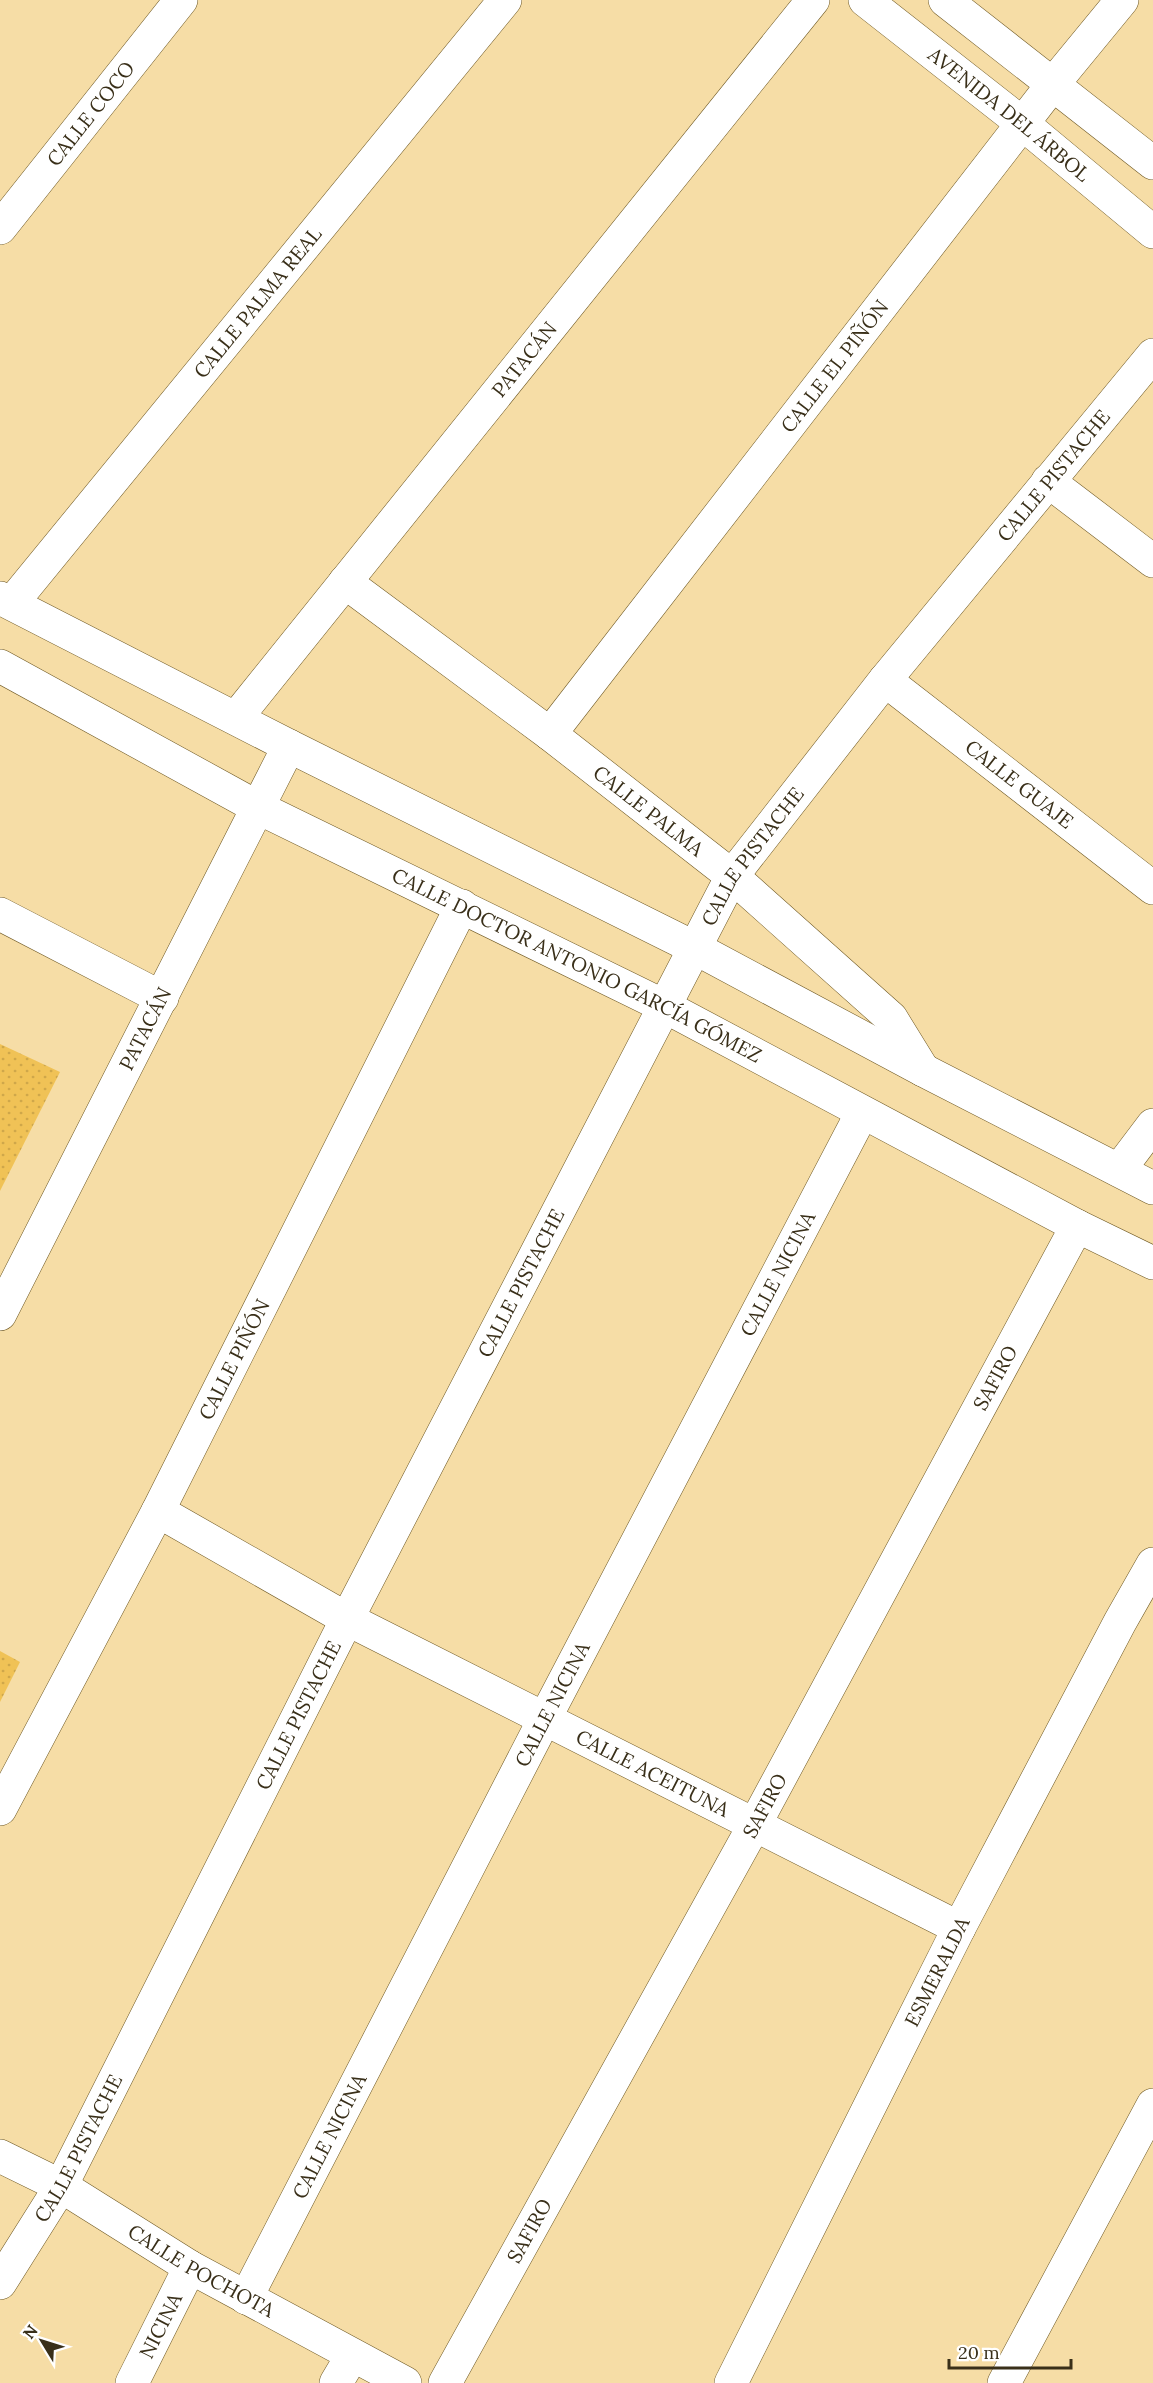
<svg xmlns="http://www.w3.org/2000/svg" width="1153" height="2383" font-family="Lora,serif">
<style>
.grass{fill:url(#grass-dots)}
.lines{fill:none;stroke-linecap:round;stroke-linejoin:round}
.minor-casing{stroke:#6e5823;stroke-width:34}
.tertiary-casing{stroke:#6e5823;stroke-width:34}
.minor{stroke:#fff;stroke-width:33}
.tertiary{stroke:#fff;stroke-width:33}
.labels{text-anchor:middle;stroke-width:5;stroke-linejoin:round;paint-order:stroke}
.street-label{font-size:20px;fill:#392f19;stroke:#fff}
</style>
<defs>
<pattern id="grass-dots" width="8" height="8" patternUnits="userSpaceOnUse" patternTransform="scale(1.5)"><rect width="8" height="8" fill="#f0c256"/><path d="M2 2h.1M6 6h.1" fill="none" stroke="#cfa74a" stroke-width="1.8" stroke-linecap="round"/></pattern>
</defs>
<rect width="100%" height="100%" fill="#f6dda6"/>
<!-- grass -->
<g class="grass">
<polygon points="0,1044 60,1072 0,1191"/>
<polygon points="0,1651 20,1662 0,1702"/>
</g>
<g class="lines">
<defs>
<g id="minor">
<path id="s1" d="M865 0 1023 124 1153 232"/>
<polyline points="945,0 1153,163"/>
<path id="s2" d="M0 228 181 0"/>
<polyline points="1048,481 1153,561"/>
<path id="s3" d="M345 582 550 734 732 876 891 1018 923 1070"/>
<path id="s4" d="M12 603 505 0"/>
<path id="s5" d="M885 680 1153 888"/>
<path id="s6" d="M236 718 813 0"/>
<path id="s7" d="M550 734 1053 84 1122 0"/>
<polyline points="0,914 162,998"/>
<polyline points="1119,1170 1153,1125"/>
<path id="s8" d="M0 1314 289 746"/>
<path id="s9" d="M158 1511 347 1619 959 1928"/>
<path id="s10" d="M0 1809 158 1511 462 906"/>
<path id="s11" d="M0 2156 61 2186 190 2267 405 2383"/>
<path id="s12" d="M0 2283 61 2186 347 1619 732 876 885 680 1153 355"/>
<path id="s13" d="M246 2298 545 1718 862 1113"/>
<path id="s14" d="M132 2383 190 2267"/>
<polyline points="336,2383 352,2356"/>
<path id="s15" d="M445 2383 755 1824 1077 1226"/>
<path id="s16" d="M731 2383 959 1928 1120 1622 1153 1564"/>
<polyline points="1004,2383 1153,2105"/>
</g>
<g id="tertiary">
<polyline points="0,598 289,746 695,948 923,1070 1153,1188"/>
<path id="s17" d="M0 666 257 807 664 1006 1077 1226 1153 1263"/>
</g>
</defs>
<!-- minor casing -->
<use href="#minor" class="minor-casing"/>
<!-- tertiary casing -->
<use href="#tertiary" class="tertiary-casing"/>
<!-- minor -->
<use href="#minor" class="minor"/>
<!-- tertiary -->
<use href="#tertiary" class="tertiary"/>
</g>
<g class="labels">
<!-- street labels -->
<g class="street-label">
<text dy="7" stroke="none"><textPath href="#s2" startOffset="146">CALLE COCO</textPath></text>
<text dy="7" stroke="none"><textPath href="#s1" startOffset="184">AVENIDA DEL ÁRBOL</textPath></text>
<text dy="7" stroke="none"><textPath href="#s4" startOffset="388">CALLE PALMA REAL</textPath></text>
<text dy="7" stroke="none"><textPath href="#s6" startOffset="460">PATACÁN</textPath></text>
<text dy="7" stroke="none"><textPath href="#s7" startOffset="465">CALLE EL PIÑÓN</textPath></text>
<text dy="7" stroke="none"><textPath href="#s12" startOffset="2100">CALLE PISTACHE</textPath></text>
<text dy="7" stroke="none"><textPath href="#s5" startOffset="170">CALLE GUAJE</textPath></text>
<text dy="7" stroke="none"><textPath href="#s3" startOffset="380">CALLE PALMA</textPath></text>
<text dy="7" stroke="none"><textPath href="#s12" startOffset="1614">CALLE PISTACHE</textPath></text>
<text dy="7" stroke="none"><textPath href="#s17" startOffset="650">CALLE DOCTOR ANTONIO GARCÍA GÓMEZ</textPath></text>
<text dy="7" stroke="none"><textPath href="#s8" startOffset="320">PATACÁN</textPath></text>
<text dy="7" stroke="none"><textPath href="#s13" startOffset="1154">CALLE NICINA</textPath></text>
<text dy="7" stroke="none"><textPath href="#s12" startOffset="1128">CALLE PISTACHE</textPath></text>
<text dy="7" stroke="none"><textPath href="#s10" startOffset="507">CALLE PIÑÓN</textPath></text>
<text dy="7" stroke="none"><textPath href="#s15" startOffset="1146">SAFIRO</textPath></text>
<text dy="7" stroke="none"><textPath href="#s13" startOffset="668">CALLE NICINA</textPath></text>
<text dy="7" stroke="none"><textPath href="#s12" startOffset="642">CALLE PISTACHE</textPath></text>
<text dy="7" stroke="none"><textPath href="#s9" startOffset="560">CALLE ACEITUNA</textPath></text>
<text dy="7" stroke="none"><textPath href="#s15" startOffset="660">SAFIRO</textPath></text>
<text dy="7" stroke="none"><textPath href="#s16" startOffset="460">ESMERALDA</textPath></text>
<text dy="7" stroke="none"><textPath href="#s13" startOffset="182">CALLE NICINA</textPath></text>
<text dy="7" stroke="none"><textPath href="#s12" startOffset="156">CALLE PISTACHE</textPath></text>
<text dy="7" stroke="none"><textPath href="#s15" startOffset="174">SAFIRO</textPath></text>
<text dy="7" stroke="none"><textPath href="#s11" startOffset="232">CALLE POCHOTA</textPath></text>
<text dy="7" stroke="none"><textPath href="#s14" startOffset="64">NICINA</textPath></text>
</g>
</g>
<!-- north arrow -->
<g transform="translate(42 2341) rotate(308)" stroke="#ffffff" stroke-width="4.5" paint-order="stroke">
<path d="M0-4.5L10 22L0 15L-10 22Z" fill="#392f19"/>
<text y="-9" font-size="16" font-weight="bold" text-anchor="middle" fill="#392f19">N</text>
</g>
<!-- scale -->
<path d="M949 2359v9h122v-9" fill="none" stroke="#392f19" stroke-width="3"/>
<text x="958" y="2359" font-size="18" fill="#392f19" stroke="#ffffff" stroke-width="4.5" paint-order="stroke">20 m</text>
</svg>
